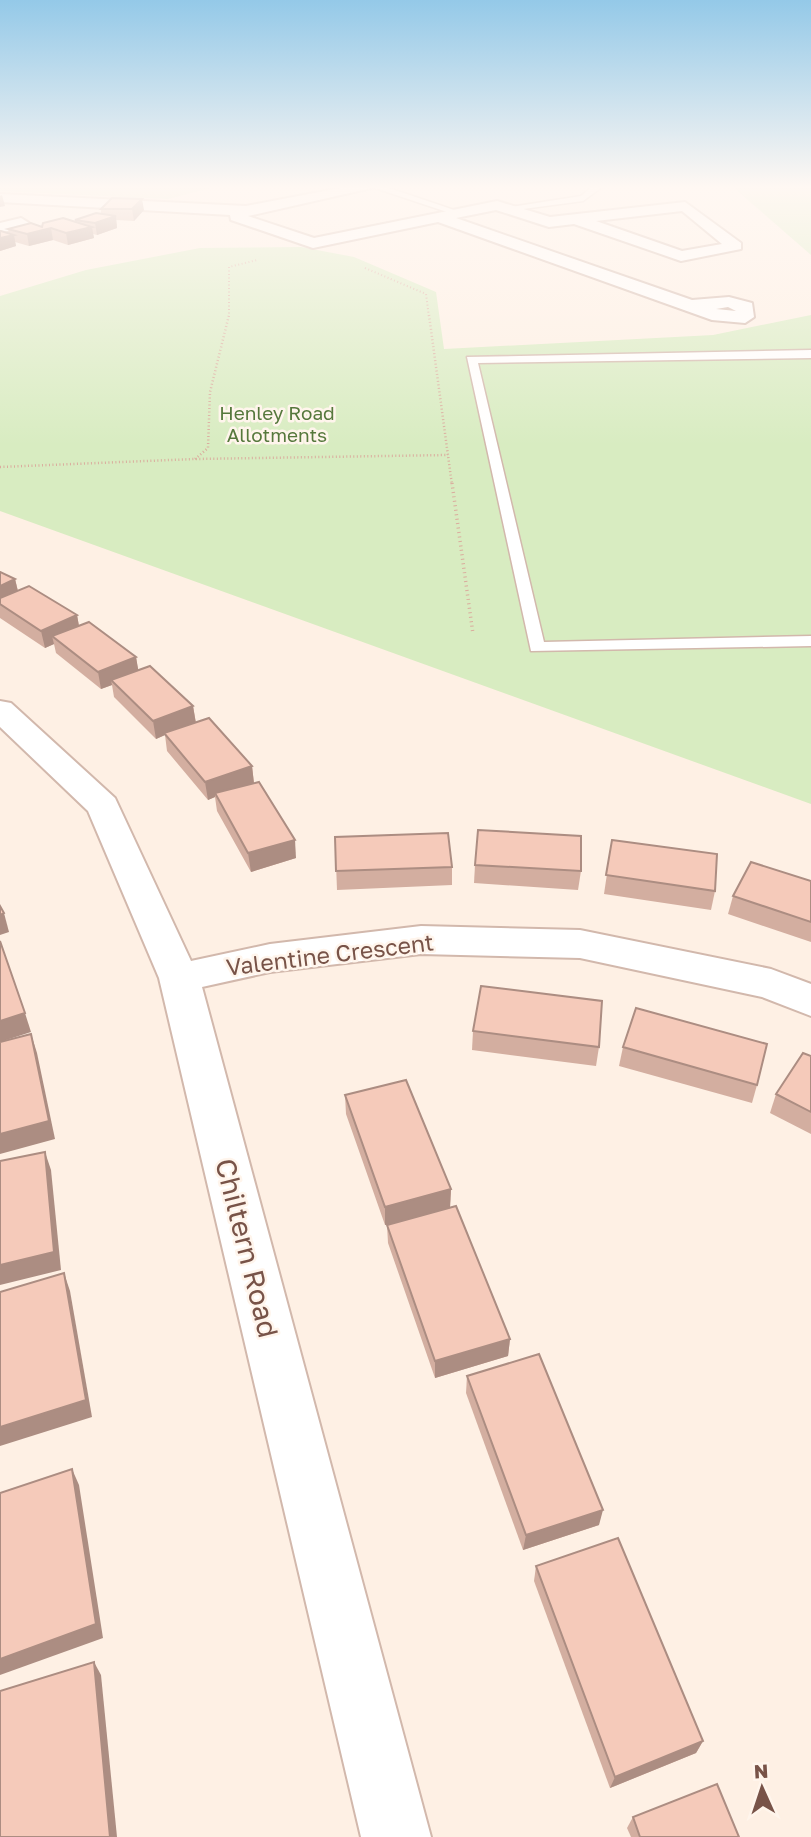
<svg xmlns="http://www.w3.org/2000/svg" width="811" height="1837" font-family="'Golos Text',sans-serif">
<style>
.green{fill:#d8ecc1}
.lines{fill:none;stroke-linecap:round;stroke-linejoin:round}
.service-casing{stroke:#d2b8ac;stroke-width:3}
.minor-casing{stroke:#d2b8ac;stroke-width:4}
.path-far2{stroke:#daac9d;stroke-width:2;stroke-dasharray:1 2.5;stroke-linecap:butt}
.path-far1{stroke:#daac9d;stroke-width:2.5;stroke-dasharray:1 2.5;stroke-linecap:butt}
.path{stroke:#daac9d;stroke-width:3.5;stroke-dasharray:1 3.5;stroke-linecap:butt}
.service{fill:#fff;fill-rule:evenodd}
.minor{fill:#fff;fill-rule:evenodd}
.wall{fill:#d3aea0}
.shaded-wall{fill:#ac8d82}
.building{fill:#f5caba;stroke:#ac8d82;stroke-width:2}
.labels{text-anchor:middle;stroke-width:5;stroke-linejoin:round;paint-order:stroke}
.far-park-label{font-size:19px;fill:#56783c;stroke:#fff5ec}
.street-label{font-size:23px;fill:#785348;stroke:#fff5ec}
.near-street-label{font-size:28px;fill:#785348;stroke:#fff5ec}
</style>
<rect width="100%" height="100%" fill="#fef0e4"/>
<!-- green -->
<g class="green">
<polygon points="215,187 168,199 0,191 1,187"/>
<polygon points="734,187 811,187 811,255 733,187"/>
<polygon points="301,247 354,257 436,292 444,349 713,335 811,315 811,804 0,511 0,296 86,270 200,248"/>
</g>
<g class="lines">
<defs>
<g id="service">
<polygon points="372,187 386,187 463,213 456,215"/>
<polygon points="592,187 602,187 583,201 508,211 504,208 581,196"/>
<polygon points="811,350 811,358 478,363 544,642 811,636 811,646 531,651 467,357"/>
</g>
<g id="minor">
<path d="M345 187H376L248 216 314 238 497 201 550 217 685 202 741 243V249L681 261 574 224 549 227 496 210 456 218 692 300 729 297 752 303 754 317 745 323 712 320 438 222 313 248 231 220 230 215 0 202V194L246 206ZM682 211 722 244 682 251 596 221ZM728 307 736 311 716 309Z"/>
<polygon points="21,218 29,223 26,226 0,233 0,223"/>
<polygon points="0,701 11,703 115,798 191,961 270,944 421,926 580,930 771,969 811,984 811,1016 762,997 580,958 421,954 270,972 202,987 431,1837 361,1837 159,978 88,811 0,727"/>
</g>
</defs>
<!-- service casing -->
<use href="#service" class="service-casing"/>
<!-- minor casing -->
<use href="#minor" class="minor-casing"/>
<!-- path-far2 -->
<g class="path-far2">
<polyline points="365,268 426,294 429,317"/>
<polyline points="229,317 229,267 257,260"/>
</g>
<!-- path-far1 -->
<g class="path-far1">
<polyline points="429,315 452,485"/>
<polyline points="195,459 208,448 210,392 229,315"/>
<polyline points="0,467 195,459 448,455"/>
</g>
<!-- path -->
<polyline class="path" points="452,483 473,634"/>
<!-- service -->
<use href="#service" class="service"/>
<!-- minor -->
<use href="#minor" class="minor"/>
</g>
<!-- wall -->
<g class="wall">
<polygon points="101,209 144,210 134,221 116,220 117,228 97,235 93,234 94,238 68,245 53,240 29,246 15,242 16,246 0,251 0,231 9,233 8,229 42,227 75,222 75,220 101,214"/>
<polygon points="0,572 15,579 18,591 77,615 79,626 136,657 138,670 193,706 196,723 252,766 254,783 296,858 251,872 217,811 215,797 208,800 167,751 165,735 156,739 114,697 112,685 101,689 56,653 54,644 45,648 0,618"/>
<polygon points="335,837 452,867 452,885 337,890"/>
<polygon points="612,840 715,891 711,910 604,894"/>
<polygon points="475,865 581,871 578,890 474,883"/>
<polygon points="811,881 811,942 728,914 733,896"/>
<polygon points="473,1031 599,1047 596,1066 472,1050"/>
<polygon points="623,1047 757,1085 752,1103 619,1066"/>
<polygon points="811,1056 811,1134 770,1113 776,1094"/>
<polygon points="345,1095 451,1189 450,1207 510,1339 508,1356 435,1378 388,1243 387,1225 417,1217 385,1225 346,1114"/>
<polygon points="467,1376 599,1525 523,1550 466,1393"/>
<polygon points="536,1566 703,1741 696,1753 610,1788 534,1581"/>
<polygon points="633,1817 739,1837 631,1837 627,1828"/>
</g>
<!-- shaded-wall -->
<g class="shaded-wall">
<polygon points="2,195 5,206 0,207 0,196"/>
<polygon points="142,199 144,210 134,221 132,209"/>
<polygon points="116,216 117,228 97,235 95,223"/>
<polygon points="92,227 94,238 68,245 66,233"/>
<polygon points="51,228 53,240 29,246 27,234"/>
<polygon points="14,235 16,246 0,251 0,238"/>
<polygon points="15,579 19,596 0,604 0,586"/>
<polygon points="77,615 80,632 52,636 54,644 45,648 41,631"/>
<polygon points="136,657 139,674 111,680 112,685 101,689 98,672"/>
<polygon points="193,706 196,724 164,733 165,735 156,739 153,721"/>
<polygon points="252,766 254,784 215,793 215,797 208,800 205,782"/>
<polygon points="295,840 296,858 251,872 248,853"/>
<polygon points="4,913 9,932 0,935 0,915"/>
<polygon points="25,1013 31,1032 0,1042 0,1021"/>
<polygon points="31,1034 37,1053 55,1139 0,1154 0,1134"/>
<polygon points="45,1152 51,1170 61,1270 0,1285 0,1265"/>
<polygon points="451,1189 450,1208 385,1225 385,1207"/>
<polygon points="64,1273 70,1291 92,1417 0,1446 0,1427"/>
<polygon points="510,1339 508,1356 435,1378 435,1361"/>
<polygon points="72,1469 79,1485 103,1638 0,1675 0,1659"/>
<polygon points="603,1510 599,1525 523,1550 526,1535"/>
<polygon points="94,1662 101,1675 117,1837 110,1837"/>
<polygon points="703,1741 696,1753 610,1788 615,1777"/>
</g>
<!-- building -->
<g class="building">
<polygon points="112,198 142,199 132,209 101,209"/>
<polygon points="96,213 116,216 95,223 75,220"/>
<polygon points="63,218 92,227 66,233 51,228 27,234 8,229 31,223 42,227 43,223"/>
<polygon points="0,231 1,231 14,235 0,238"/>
<polygon points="0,572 15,579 0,586"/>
<polygon points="29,586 77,615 41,631 0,604 0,598"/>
<polygon points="89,622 136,657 98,672 52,636"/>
<polygon points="150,666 193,706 153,721 111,680"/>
<polygon points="209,718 252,766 205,782 164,733"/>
<polygon points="259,782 295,840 248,853 215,793"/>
<polygon points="478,830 581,836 581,871 475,865"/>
<polygon points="448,833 452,867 336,871 335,837"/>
<polygon points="612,840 717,854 715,891 606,875"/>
<polygon points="751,862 811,881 811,922 733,896"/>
<polygon points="0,906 4,913 0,915"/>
<polygon points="0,941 25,1013 0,1021"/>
<polygon points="481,986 602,1001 599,1047 473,1031"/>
<polygon points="636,1008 767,1044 757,1085 623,1047"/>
<polygon points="31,1034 49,1121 0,1134 0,1042"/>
<polygon points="803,1053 811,1056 811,1112 776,1094"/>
<polygon points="406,1080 451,1189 385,1207 345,1095"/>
<polygon points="45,1152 54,1252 0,1265 0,1161"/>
<polygon points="456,1206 510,1339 435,1361 387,1225"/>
<polygon points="64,1273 86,1400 0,1427 0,1292"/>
<polygon points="539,1354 603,1510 526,1535 467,1376"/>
<polygon points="72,1469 96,1624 0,1659 0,1493"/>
<polygon points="618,1538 703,1741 615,1777 536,1566"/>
<polygon points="94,1662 110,1837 0,1837 0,1691"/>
<polygon points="717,1784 739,1837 640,1837 633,1817"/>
</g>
<!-- sky -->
<linearGradient id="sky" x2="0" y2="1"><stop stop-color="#94c9e8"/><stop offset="0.42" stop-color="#fff8f3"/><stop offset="1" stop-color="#fff8f3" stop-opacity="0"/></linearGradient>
<rect width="811" height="445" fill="url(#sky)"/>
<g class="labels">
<!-- far-park labels -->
<g class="far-park-label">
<text x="277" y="420">Henley Road<tspan x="277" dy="22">Allotments</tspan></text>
</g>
<!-- street labels -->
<g class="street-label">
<text transform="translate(330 955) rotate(-7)" y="8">Valentine Crescent</text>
</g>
<!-- near-street labels -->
<g class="near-street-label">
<text transform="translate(247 1248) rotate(76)" y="10">Chiltern Road</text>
</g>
</g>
<!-- north arrow -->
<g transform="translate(762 1788) rotate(357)" stroke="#fff5ec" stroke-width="5" paint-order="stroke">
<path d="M0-5L12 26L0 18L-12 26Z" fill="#785348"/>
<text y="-10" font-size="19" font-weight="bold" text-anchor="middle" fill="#785348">N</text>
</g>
</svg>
